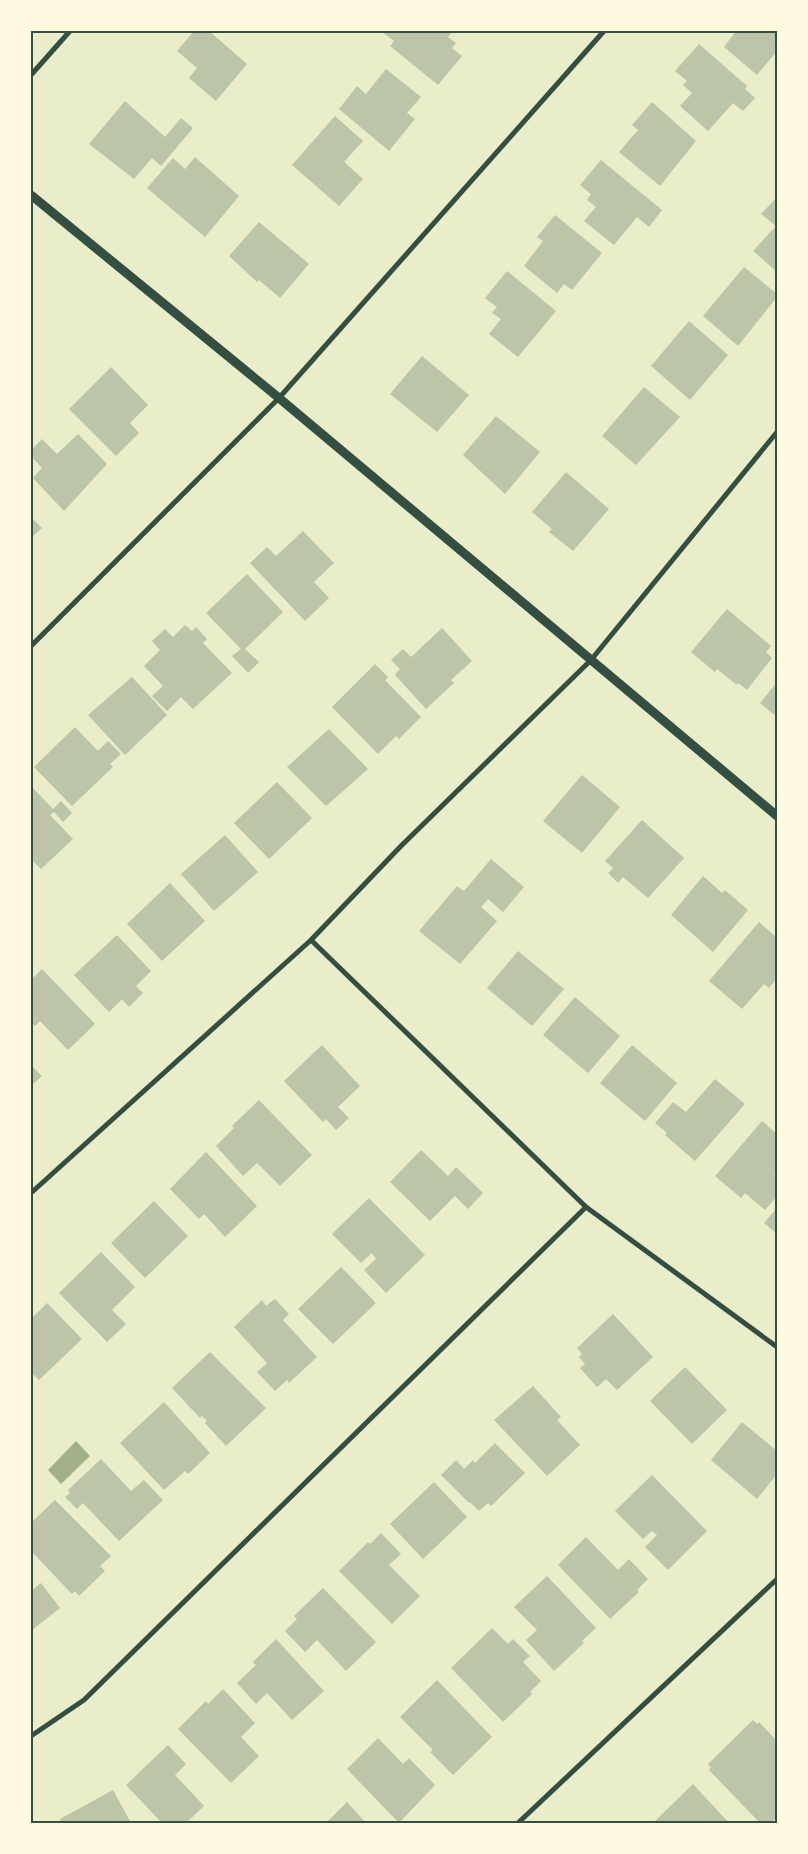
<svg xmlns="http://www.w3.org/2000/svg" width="808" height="1854" font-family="'Titillium Web',sans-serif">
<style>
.water{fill:#a3b18a}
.building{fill:#bcc5a7}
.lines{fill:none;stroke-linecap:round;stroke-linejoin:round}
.minor{stroke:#344e41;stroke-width:5}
.tertiary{stroke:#344e41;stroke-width:9}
.neatline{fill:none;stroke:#344e41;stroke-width:2}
</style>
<rect width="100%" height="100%" fill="#e9edc9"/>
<!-- water -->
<polygon class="water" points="76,1441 90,1456 61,1484 48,1470"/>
<!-- building -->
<g class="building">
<polygon points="194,31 209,31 247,64 216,101 189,78 197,68 177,51"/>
<polygon points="381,31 453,31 448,37 456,43 452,48 462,56 438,85 390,46 394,41"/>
<polygon points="736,31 777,31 777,51 757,75 724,47"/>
<polygon points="699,44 747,86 745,89 755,98 743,111 733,103 708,131 680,106 692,93 683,85 687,81 675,71"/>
<polygon points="386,69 421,97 407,113 415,119 389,151 339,109 357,86 366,94"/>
<polygon points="125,101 165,137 181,118 193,128 161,166 152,158 134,179 89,144"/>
<polygon points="652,102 696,141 660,186 619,152 638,130 632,125"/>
<polygon points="335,116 363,141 344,162 363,179 339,206 292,165"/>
<polygon points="195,157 239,196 205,237 147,188 173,158 185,169"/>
<polygon points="601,160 662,210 649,227 637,217 614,245 584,221 596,207 587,200 591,194 580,185"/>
<polygon points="777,197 777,272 753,251 776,226 761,214"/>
<polygon points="555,215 602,253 572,290 564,284 557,293 524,266 543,241 537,237"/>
<polygon points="259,222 309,264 280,298 259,280 257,282 229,256"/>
<polygon points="744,267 777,294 777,297 738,346 703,316"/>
<polygon points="507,271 556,311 518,357 489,334 501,319 492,313 497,307 485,298"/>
<polygon points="689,321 728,355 690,400 651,366"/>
<polygon points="422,356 469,395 437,432 390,394"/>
<polygon points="111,367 148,405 130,423 139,433 116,456 69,409"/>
<polygon points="644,387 680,417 636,465 602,436"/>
<polygon points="496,416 540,452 505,494 463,455"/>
<polygon points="78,434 107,464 64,511 33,478 42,468 31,456 31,450 42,439 57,454"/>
<polygon points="566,472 609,509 573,551 549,532 552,529 532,512"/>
<polygon points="31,517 42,528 31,538"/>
<polygon points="303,531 334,563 314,582 329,598 305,621 250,563 267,547 276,556"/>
<polygon points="247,574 283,612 245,649 259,662 248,673 232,656 241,649 206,613"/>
<polygon points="727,609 771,646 766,652 772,658 747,690 738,683 737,685 717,669 715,672 691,652"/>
<polygon points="185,625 192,631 196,627 207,639 203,643 232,673 193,709 181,697 167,711 152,696 163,686 144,666 160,650 152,641 165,629 173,637"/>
<polygon points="442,628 472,661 451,680 454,683 426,709 395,675 400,669 391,660 403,649 411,657"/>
<polygon points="375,664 388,677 385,680 421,717 399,739 396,736 378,754 332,707"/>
<polygon points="132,677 167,715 125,755 88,715"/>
<polygon points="777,682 777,717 760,703"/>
<polygon points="75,727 98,751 108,741 121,754 110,764 113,767 72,806 34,767"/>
<polygon points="329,729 368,769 326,806 287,767"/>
<polygon points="582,775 620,807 582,853 543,821"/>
<polygon points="277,782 312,818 269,859 234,823"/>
<polygon points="31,786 53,809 61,801 72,813 63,822 54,812 50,815 73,839 41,869 31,859"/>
<polygon points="642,820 684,858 648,898 623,877 618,883 608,873 613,868 605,861"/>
<polygon points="225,835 258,872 214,911 181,874"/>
<polygon points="491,859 524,887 503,912 488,899 481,907 497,921 460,964 419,931 457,886 464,891"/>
<polygon points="703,876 722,893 725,890 748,910 713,952 671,915"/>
<polygon points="170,883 205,921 162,961 127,924"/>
<polygon points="759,922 777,938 777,978 769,988 764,984 742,1009 709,981"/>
<polygon points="117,935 151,971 136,986 143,993 129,1007 122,999 109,1012 74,975"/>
<polygon points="518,951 564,989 532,1026 487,988"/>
<polygon points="42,969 95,1024 68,1050 40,1021 35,1026 31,1022 31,980"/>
<polygon points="575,997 620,1036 588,1073 543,1035"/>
<polygon points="322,1045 360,1086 338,1107 349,1118 336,1130 326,1119 323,1122 284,1081"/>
<polygon points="632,1045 677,1083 645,1121 600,1083"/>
<polygon points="31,1065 42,1076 31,1086"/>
<polygon points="715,1079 745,1104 695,1161 665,1135 667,1133 655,1123 673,1102 686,1112"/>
<polygon points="259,1100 312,1155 280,1186 257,1163 243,1176 216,1146 234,1128 232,1126"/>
<polygon points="762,1121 777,1134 777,1171 774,1175 777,1177 777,1196 765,1210 745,1193 741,1198 715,1176"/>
<polygon points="421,1150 448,1176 456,1167 483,1193 468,1209 455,1196 430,1221 390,1182"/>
<polygon points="206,1152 257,1206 225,1237 204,1214 199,1219 170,1189"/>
<polygon points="369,1198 425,1255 386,1293 364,1270 376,1259 372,1253 361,1263 332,1234"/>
<polygon points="154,1201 188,1236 145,1278 111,1243"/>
<polygon points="777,1208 777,1234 764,1223"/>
<polygon points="101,1252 135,1287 112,1310 126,1324 107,1342 59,1293"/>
<polygon points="341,1267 376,1303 333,1344 298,1309"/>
<polygon points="275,1299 289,1314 283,1320 317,1357 289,1383 287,1380 275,1391 257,1372 267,1363 234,1327 262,1300 266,1306"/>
<polygon points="47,1303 82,1339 39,1380 31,1372 31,1319"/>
<polygon points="613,1314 653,1357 617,1390 606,1379 597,1387 580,1368 585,1364 579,1357 582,1354 577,1348"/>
<polygon points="210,1352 266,1408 226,1446 205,1423 207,1421 202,1416 200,1418 172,1388"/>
<polygon points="685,1367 727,1410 692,1444 650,1401"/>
<polygon points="533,1386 561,1417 557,1420 580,1445 547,1476 494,1420"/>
<polygon points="164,1402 210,1453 188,1474 185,1471 164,1490 120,1443"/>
<polygon points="742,1422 777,1451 777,1474 757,1499 711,1460"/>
<polygon points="495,1443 525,1473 491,1506 488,1503 479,1511 470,1502 469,1503 441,1475 456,1460 464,1469 473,1460 475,1463"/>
<polygon points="101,1459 131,1491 144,1480 163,1500 119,1541 83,1503 77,1509 65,1497 70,1493 68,1490"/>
<polygon points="652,1475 707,1531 668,1570 645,1547 657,1535 652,1531 643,1539 615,1511"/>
<polygon points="434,1482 467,1517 423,1559 390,1524"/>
<polygon points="55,1500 111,1556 100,1566 105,1571 79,1596 75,1591 72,1594 31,1551 31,1523"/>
<polygon points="381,1533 401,1554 389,1565 420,1596 392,1624 339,1571 368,1542 370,1544"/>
<polygon points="586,1537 618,1570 629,1559 648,1579 637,1590 639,1592 610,1619 558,1565"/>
<polygon points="547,1576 596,1628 582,1641 584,1643 554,1671 526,1640 537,1630 514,1607"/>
<polygon points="41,1583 60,1608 31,1631 31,1591"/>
<polygon points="323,1588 376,1642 346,1671 317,1640 305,1652 285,1631 297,1619 294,1616"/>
<polygon points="492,1628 508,1644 513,1639 530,1656 523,1662 541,1681 530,1692 532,1694 503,1722 451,1668"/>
<polygon points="276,1639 324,1691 292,1720 267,1693 256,1704 237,1683 256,1665 253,1662"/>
<polygon points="437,1680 492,1737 453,1775 430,1752 433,1750 400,1717"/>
<polygon points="223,1689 255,1723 241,1737 259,1756 231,1783 178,1729 206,1701 208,1704"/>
<polygon points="753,1720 757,1724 759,1722 777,1741 777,1817 771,1823 760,1823 709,1770 711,1768 708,1764"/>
<polygon points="378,1738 403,1764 409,1758 435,1785 399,1823 347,1769"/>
<polygon points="168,1745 186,1764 175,1775 204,1806 186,1823 162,1823 126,1785"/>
<polygon points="693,1784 729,1823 653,1823"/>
<polygon points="113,1790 131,1823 62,1823 60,1819"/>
<polygon points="347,1802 366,1823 326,1823"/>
</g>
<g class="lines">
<!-- minor -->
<g class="minor">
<polyline points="31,75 70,31"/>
<polyline points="31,646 279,398 604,31"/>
<polyline points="311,940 586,1207 777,1347"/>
<polyline points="31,1193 311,940 401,846 591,660 777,432"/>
<polyline points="31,1736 84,1700 586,1207"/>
<polyline points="518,1823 777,1579"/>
</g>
<!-- tertiary -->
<polyline class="tertiary" points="31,195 279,398 777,816"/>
</g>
<!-- border -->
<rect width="808" height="1854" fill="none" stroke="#fefae0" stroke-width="65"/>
<rect x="32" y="32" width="744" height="1790" class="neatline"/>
</svg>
